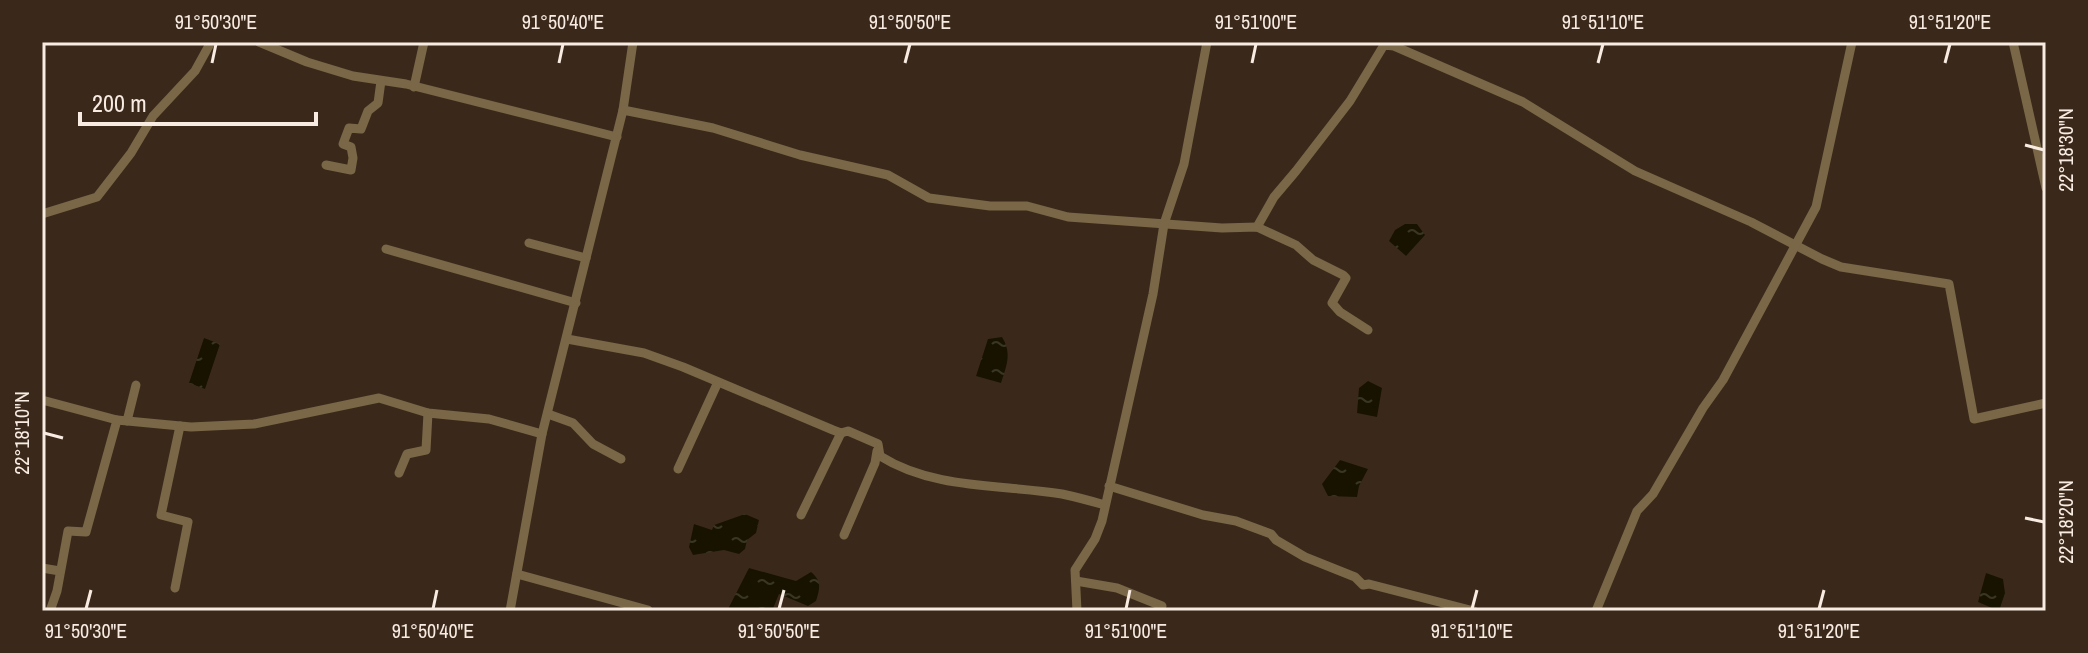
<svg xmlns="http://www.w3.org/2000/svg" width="2088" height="653" font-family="'Archivo Narrow',sans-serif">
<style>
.water{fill:url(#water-ripples)}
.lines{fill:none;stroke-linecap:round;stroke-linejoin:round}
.street{stroke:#7a6747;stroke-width:9}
.ticks{fill:none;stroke:#f7ebe2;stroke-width:3}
.neatline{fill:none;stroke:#f7ebe2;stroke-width:3}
.ticks-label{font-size:20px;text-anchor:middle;fill:#f7ebe2}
</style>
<defs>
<pattern id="water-ripples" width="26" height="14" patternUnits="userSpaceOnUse" patternTransform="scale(2)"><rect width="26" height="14" fill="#181300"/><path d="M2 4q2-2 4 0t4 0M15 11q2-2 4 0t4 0" fill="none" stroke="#3a3625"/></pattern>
</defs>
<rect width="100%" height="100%" fill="#3a291a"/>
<!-- water -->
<g class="water">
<polygon points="1405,224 1417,224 1425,235 1406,256 1389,241 1395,230"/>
<path d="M1002 337C1012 353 1007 365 1001 383L976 376 988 339Z"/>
<polygon points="204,338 220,344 205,389 189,383"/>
<polygon points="1368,381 1382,388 1377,417 1357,413 1359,388"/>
<polygon points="1340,460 1368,469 1359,486 1357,497 1328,496 1322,484"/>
<polygon points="745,514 759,520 756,533 747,540 745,549 739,554 724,550 693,555 689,547 694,524 712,530 714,525"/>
<path d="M749 568 796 581 811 572C822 581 820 588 816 601L808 606 779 594 772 611H727Z"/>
<polygon points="1986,573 2003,579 2005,593 1999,611 1978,602"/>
</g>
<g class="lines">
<!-- street -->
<g class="street">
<polyline points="259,42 307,62 353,76 406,84 617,137"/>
<polyline points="2013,42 2046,188"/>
<polyline points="414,87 424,42"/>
<polyline points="623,110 633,42"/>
<polyline points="326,165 351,170 353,158 351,147 343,144 349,128 361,129 368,111 378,103 381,81"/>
<polyline points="42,214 97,197 131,153 153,116 195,71 211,42"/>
<polyline points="1257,227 1274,197 1296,171 1350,101 1384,45 1394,46 1523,102 1635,171 1751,222 1822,259 1841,267 1949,284 1974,419 2046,403"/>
<polyline points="529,243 586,258"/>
<polyline points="386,249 576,303"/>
<path d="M567 339 644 353 683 367 833 430 841 433 848 431 878 444 880 456C934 490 1002 484 1062 494 1076 497 1091 501 1105 505"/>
<polyline points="42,400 117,420 86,532 68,531 57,591 50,611"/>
<polyline points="548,414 573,423 593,444 621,459"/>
<polyline points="117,420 191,427 254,424 379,398 428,413 489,419 542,434"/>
<polyline points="127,421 136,385"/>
<polyline points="678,469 718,382"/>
<polyline points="399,473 407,454 426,450 428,413"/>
<polyline points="1109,486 1203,515 1236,521 1271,534 1276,540 1305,557 1355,577 1363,585 1369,584 1474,611"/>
<polyline points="801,515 841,433"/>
<polyline points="844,535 875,463 877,451"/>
<polyline points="42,568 60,571"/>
<polyline points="517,574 648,610"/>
<polyline points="1076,581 1117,588 1162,606"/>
<polyline points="175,588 188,522 161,515 180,426"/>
<polyline points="510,611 542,434 623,110 713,128 800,155 888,175 929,198 990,206 1027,206 1068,217 1222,228 1257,227 1296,245 1313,260 1343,275 1346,278 1332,303 1340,312 1368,330"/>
<polyline points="1077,611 1075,570 1095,539 1102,521 1153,294 1164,224 1184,164 1207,42"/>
<polyline points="1596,611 1637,511 1653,494 1703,408 1723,380 1816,207 1852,42"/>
</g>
</g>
<!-- ticks -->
<path class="ticks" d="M212 63 216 44M559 63 563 44M905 63 910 44M1252 63 1256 44M1598 63 1603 44M1945 63 1950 44M2025 145 2044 150M44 433 63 438M2025 518 2044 522M86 609 91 590M433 609 437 590M779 609 784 590M1126 609 1130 590M1472 609 1477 590M1819 609 1824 590"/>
<!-- border -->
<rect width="2088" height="653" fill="none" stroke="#3a291a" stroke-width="88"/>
<!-- scale -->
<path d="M80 112v12h236v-12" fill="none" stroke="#f7ebe2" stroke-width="4"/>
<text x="92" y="112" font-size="24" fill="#f7ebe2" stroke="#3a291a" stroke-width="6" paint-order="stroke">200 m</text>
<rect x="44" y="44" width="2000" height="565" class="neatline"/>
<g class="ticks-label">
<text x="216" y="29">91°50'30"E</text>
<text x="563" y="29">91°50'40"E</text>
<text x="910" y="29">91°50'50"E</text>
<text x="1256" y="29">91°51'00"E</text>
<text x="1603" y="29">91°51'10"E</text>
<text x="1950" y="29">91°51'20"E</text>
<text transform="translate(2066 150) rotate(-90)" y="7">22°18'30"N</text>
<text transform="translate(22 433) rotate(-90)" y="7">22°18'10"N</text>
<text transform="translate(2066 522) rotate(-90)" y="7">22°18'20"N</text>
<text x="86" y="638">91°50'30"E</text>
<text x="433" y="638">91°50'40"E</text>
<text x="779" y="638">91°50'50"E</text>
<text x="1126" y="638">91°51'00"E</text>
<text x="1472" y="638">91°51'10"E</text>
<text x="1819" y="638">91°51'20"E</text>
</g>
</svg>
